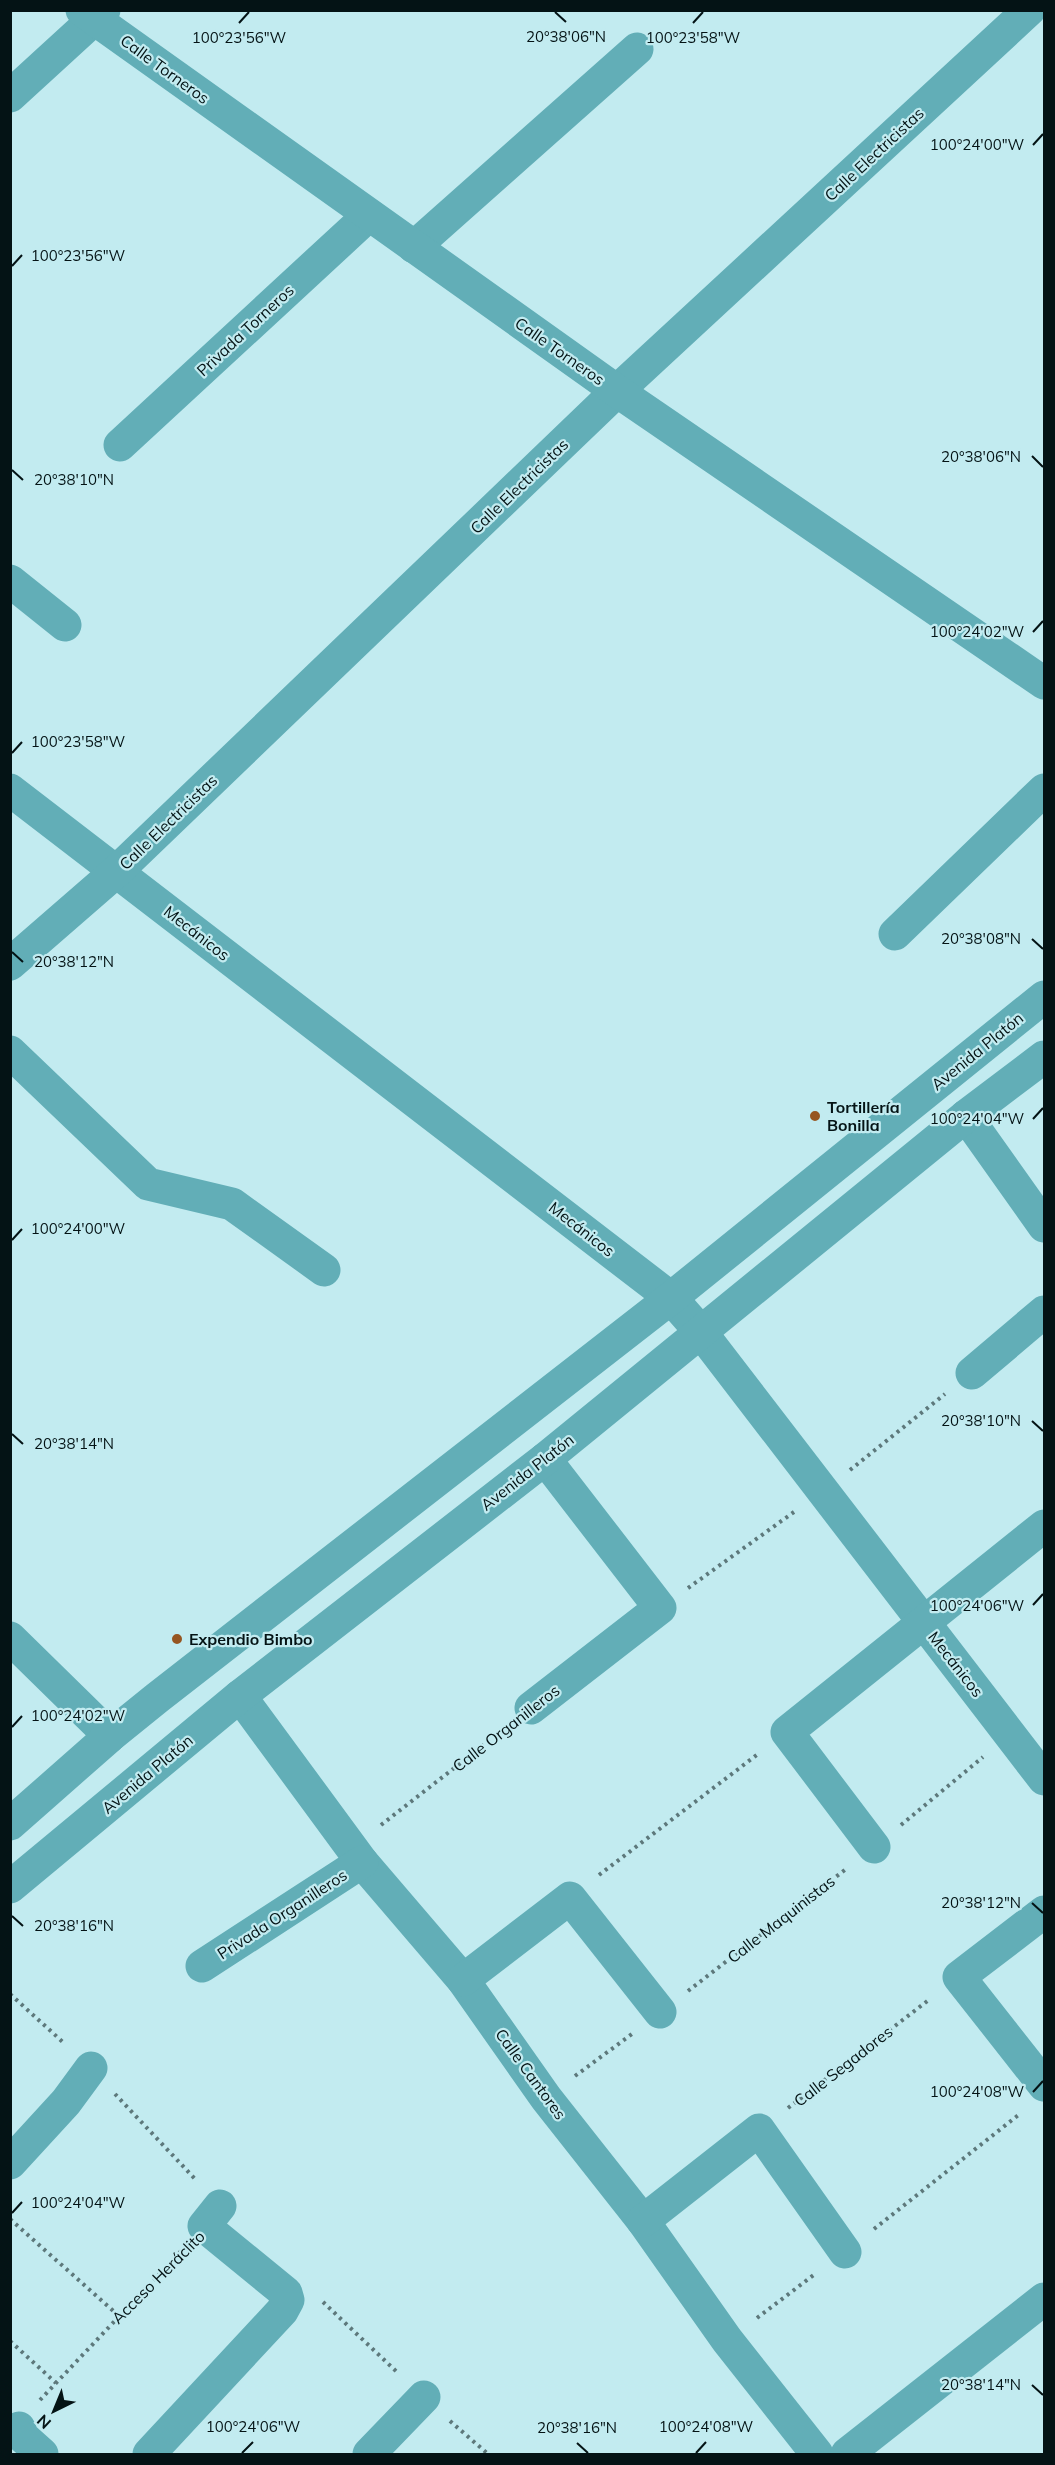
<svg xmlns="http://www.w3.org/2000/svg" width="1055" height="2465" font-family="Mulish,sans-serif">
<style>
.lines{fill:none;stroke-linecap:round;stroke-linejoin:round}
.path{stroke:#5d787b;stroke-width:4;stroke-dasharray:3 4.5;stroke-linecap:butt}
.minor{stroke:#62aeb7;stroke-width:33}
.tertiary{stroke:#62aeb7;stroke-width:33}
.ticks{fill:none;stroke:#041315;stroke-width:2}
.poi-dot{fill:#965521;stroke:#c2ebf0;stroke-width:2}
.labels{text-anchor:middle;stroke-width:4.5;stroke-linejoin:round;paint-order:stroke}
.street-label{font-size:16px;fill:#041315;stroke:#c2ebf0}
.poi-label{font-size:16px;font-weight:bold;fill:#041315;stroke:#c2ebf0;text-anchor:start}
.ticks-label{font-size:15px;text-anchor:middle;fill:#041315;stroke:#c2ebf0;stroke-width:4.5;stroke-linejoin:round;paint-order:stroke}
</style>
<rect width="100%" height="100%" fill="#c2ebf0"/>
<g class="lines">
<!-- path -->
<g class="path">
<polyline points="850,1470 945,1394"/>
<polyline points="688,1588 794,1512"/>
<polyline points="381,1825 503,1730"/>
<polyline points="901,1825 983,1757"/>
<polyline points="599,1875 758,1754"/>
<polyline points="688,1991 846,1869"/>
<polyline points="10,1994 65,2044"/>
<polyline points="575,2076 632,2034"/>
<polyline points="115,2094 196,2180"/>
<polyline points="788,2108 930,1999"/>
<polyline points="10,2219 119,2316"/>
<polyline points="874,2229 1021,2113"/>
<polyline points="323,2302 398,2373"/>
<polyline points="757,2318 815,2274"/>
<polyline points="10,2341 56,2383"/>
<polyline points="40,2400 181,2251"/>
<polyline points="450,2421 488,2454"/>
</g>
<!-- minor -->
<g class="minor">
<polyline points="10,96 104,10"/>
<polyline points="414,247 637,49"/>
<polyline points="120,445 369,215"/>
<polyline points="10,581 65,625"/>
<polyline points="10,790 671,1298 700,1331 1044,1779"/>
<polyline points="895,934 1044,790"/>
<polyline points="10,964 117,871 617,391 1029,10"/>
<polyline points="10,1052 148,1184 232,1204 324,1270"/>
<polyline points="966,1116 1044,1226"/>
<polyline points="972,1373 1044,1312"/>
<polyline points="10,1638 110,1736"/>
<polyline points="240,1696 362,1862 463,1980 546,2098 643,2221 727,2340 817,2454"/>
<polyline points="531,1708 660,1608 545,1459"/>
<polyline points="10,1824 110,1736 157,1698 671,1298 1044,997"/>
<polyline points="874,1847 787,1732 1044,1526"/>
<polyline points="10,1887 240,1696 545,1459 966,1116 1044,1057"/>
<polyline points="1044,1912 959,1977 1044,2085"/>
<polyline points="202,1966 362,1862"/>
<polyline points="463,1980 570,1898 660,2012"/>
<polyline points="10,2163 66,2102 91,2068"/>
<polyline points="643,2221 759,2130 845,2252"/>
<polyline points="19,2428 23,2437 42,2454"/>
<polyline points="149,2454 282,2311 288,2300 286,2293 204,2226 220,2206"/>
<polyline points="369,2454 424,2397"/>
<polyline points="847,2454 1044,2299"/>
</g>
<!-- tertiary -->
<polyline class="tertiary" points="82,10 617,391 1044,683"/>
</g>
<!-- ticks -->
<path class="ticks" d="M555 12 566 22M239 23 249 12M693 23 703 12M1033 145 1043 134M12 266 22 255M1032 456 1043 467M12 470 23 480M1033 632 1043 621M12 753 22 742M1032 939 1043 949M12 952 23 962M1033 1119 1043 1108M12 1240 22 1229M1032 1421 1043 1431M12 1434 23 1444M1033 1605 1043 1594M12 1727 22 1716M1032 1903 1043 1913M12 1916 23 1926M1033 2092 1043 2081M12 2213 22 2202M1032 2385 1043 2395M577 2443 588 2453M242 2453 253 2442M696 2453 706 2442"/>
<!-- markers -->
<g class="poi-dot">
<circle cx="815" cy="1116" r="6"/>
<circle cx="177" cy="1639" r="6"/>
</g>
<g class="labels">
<!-- street labels -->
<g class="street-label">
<text transform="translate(165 69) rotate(36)" y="6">Calle Torneros</text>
<text transform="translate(874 154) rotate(-43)" y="6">Calle Electricistas</text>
<text transform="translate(245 330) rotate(-43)" y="6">Privada Torneros</text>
<text transform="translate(560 351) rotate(35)" y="6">Calle Torneros</text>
<text transform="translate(519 486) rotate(-44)" y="6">Calle Electricistas</text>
<text transform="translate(168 822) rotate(-44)" y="6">Calle Electricistas</text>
<text transform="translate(197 933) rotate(38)" y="6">Mecánicos</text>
<text transform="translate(977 1051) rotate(-39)" y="6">Avenida Platón</text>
<text transform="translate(582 1229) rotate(38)" y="6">Mecánicos</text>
<text transform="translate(527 1472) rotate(-38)" y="6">Avenida Platón</text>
<text transform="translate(956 1664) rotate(52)" y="6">Mecánicos</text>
<text transform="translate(506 1728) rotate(-38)" y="6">Calle Organilleros</text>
<text transform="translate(147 1774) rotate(-40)" y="6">Avenida Platón</text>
<text transform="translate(282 1914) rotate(-33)" y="6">Privada Organilleros</text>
<text transform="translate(781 1919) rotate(-38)" y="6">Calle Maquinistas</text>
<text transform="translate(843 2066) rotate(-38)" y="6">Calle Segadores</text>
<text transform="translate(531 2074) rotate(54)" y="6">Calle Cantores</text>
<text transform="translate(158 2277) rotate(-45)" y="6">Acceso Heráclito</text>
</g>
<!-- poi labels -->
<g class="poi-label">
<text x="827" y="1113">Tortillería<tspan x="827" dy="18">Bonilla</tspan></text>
<text x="189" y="1645">Expendio Bimbo</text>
</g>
</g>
<g class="ticks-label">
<text x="566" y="42">20°38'06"N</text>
<text x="239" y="43">100°23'56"W</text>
<text x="693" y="43">100°23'58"W</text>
<text x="977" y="150">100°24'00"W</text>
<text x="78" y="261">100°23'56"W</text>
<text x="981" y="462">20°38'06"N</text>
<text x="74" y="485">20°38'10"N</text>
<text x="977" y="637">100°24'02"W</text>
<text x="78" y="747">100°23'58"W</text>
<text x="981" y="944">20°38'08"N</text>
<text x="74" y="967">20°38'12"N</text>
<text x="977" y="1124">100°24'04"W</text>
<text x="78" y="1234">100°24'00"W</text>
<text x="981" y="1426">20°38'10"N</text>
<text x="74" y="1449">20°38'14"N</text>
<text x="977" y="1611">100°24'06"W</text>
<text x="78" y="1721">100°24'02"W</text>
<text x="981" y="1908">20°38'12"N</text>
<text x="74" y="1931">20°38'16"N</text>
<text x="977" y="2097">100°24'08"W</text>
<text x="78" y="2208">100°24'04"W</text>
<text x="981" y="2390">20°38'14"N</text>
<text x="253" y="2432">100°24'06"W</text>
<text x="706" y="2432">100°24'08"W</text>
<text x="577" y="2433">20°38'16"N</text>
</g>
<!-- border -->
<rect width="1055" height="2465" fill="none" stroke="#041315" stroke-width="24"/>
<!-- north arrow -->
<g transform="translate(54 2411) rotate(223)" stroke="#c2ebf0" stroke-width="4.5" paint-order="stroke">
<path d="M0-4.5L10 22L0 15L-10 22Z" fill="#041315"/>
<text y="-9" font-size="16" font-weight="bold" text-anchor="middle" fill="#041315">N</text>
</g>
</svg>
